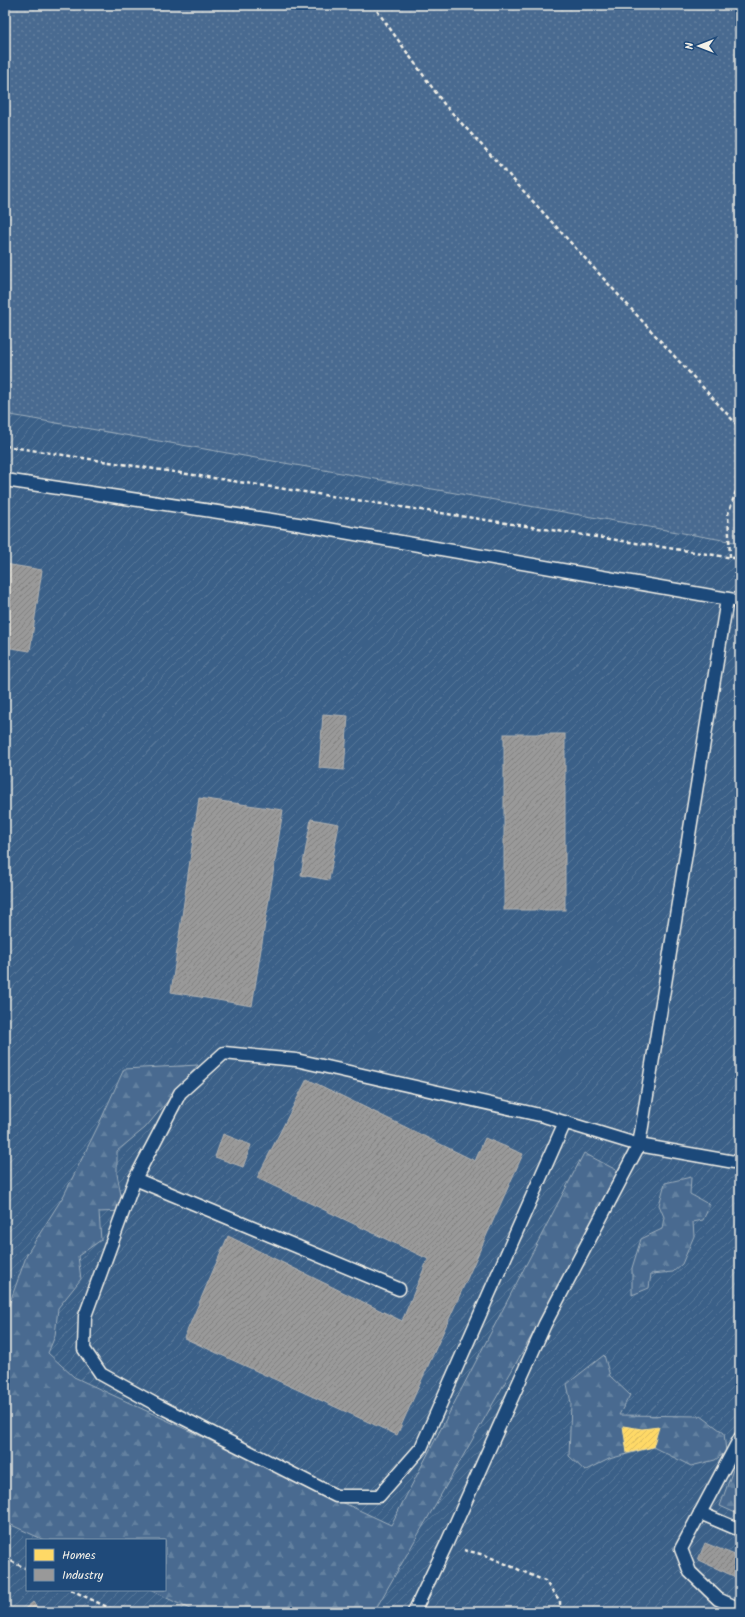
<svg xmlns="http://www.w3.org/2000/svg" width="745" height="1617" font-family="Kalam,sans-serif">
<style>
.industrial{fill:url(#industrial-furrows);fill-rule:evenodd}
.grass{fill:url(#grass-dots);stroke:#9eaebc}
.forest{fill:url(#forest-firs);stroke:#9eaebc}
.homes{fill:url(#homes-hatch);stroke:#fce08d}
.industry{fill:url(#industry-hatch);stroke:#b4b3b1}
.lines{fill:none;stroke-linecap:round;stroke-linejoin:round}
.service-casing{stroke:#f4f1e8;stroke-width:15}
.path{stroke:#f4f1e8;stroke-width:2.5;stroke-dasharray:4 3;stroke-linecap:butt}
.service{stroke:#1f4a7a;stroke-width:12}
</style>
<defs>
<pattern id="industrial-furrows" width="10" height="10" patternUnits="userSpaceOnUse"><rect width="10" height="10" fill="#3b6088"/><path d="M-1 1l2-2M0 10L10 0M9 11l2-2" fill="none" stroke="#587799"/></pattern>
<pattern id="grass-dots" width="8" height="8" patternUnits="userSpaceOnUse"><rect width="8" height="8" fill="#496b90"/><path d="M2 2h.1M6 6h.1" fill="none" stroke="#6481a0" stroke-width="1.8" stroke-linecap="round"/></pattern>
<pattern id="forest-firs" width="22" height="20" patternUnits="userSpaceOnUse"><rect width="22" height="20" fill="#496b90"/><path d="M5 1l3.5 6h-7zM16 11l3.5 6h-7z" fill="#6481a0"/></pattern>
<pattern id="homes-hatch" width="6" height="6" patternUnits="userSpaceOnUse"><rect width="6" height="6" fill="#ffd966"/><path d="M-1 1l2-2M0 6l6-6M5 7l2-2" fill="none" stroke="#dbbc60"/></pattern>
<pattern id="industry-hatch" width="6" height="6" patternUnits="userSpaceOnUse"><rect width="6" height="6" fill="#999"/><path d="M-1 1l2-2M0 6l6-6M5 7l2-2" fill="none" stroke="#818180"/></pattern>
</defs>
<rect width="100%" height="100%" fill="#2c5481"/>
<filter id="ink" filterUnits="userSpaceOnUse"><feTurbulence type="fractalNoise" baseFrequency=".025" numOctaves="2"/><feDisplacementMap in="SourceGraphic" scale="8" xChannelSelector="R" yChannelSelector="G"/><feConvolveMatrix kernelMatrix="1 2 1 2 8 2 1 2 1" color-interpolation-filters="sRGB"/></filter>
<g filter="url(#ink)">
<!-- industrial -->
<path class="industrial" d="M5 5H740V1612H5ZM27 1540H165V1590H27Z"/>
<!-- grass -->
<polygon class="grass" points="5,5 740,5 740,543 5,414"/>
<!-- forest -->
<g class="forest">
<polygon points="198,1065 145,1128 117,1151 117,1174 124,1211 99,1212 101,1240 78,1256 81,1279 58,1308 55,1336 48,1353 74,1377 391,1525 584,1153 624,1174 374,1612 196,1612 150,1590 165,1590 165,1540 44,1540 5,1522 5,1316 27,1254 64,1195 99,1124 124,1069"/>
<polygon points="691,1177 690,1194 710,1205 703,1220 693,1222 694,1236 682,1264 673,1272 651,1274 649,1288 632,1295 632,1268 641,1239 662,1229 664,1217 659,1205 665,1183"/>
<polygon points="604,1355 610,1376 630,1395 619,1415 701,1416 724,1433 726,1452 715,1460 691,1466 653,1447 609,1459 585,1471 569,1456 571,1403 567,1384"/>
<polygon points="740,1450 740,1515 720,1506"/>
</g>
<!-- homes -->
<polygon class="homes" points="623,1426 642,1429 659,1427 653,1447 627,1453"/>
<!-- industry -->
<g class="industry">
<polygon points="5,564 42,570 30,651 5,647"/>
<polygon points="323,714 348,716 344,770 319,768"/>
<rect x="504" y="734" width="61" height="176"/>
<polygon points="199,798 283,810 252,1006 171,992"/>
<polygon points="311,819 339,824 329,880 301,875"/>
<polygon points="307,1079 475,1161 485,1138 523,1154 397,1435 184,1338 228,1236 402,1321 428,1259 257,1178"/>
<polygon points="223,1134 251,1145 243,1167 215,1157"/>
<polygon points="705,1543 740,1557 740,1579 698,1560"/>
<polygon points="33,1602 41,1612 21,1612"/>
</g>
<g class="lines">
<defs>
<g id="service">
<polyline points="5,480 298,524 740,601"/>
<polyline points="565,1122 421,1448 379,1496 336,1496 157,1405 101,1374 84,1349 85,1316 135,1179 180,1093 224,1053 296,1060 544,1116 639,1145 740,1163"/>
<polyline points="135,1179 399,1289"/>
<polyline points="740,1438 681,1549 690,1572 718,1599 740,1609"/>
<polyline points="700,1513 740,1530"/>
<polyline points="414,1612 446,1545 545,1324 639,1145 727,599"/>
</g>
</defs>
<!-- service casing -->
<use href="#service" class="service-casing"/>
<!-- path -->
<g class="path">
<polyline points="373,5 444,104 740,428"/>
<polyline points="737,426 740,465"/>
<polyline points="5,446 740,559"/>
<polyline points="730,557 728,514 740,480"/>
<polyline points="464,1550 485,1555 545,1581 560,1601 560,1612"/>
<polyline points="5,1558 27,1569"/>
<polyline points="71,1590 118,1612"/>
</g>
<!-- service -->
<use href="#service" class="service"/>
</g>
</g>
<!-- margin -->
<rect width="745" height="1617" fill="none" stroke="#1f4a7a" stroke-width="20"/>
<rect x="10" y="10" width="725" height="1597" fill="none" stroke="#f4f1e8" stroke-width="1.5" filter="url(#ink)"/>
<!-- legend -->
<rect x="26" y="1539" width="140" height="52" fill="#1f4a7a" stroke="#748da6"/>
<rect x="34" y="1549" width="20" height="12" fill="#ffd966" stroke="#748da6"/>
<text x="62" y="1559" font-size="12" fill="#f4f1e8">Homes</text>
<rect x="34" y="1569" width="20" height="12" fill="#999999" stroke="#748da6"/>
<text x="62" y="1579" font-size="12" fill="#f4f1e8">Industry</text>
<!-- north arrow -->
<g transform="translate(699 46) rotate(270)" stroke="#1f4a7a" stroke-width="3" paint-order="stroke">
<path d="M0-3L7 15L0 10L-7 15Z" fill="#f4f1e8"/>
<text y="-6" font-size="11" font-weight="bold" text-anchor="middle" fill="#f4f1e8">N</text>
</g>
</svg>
